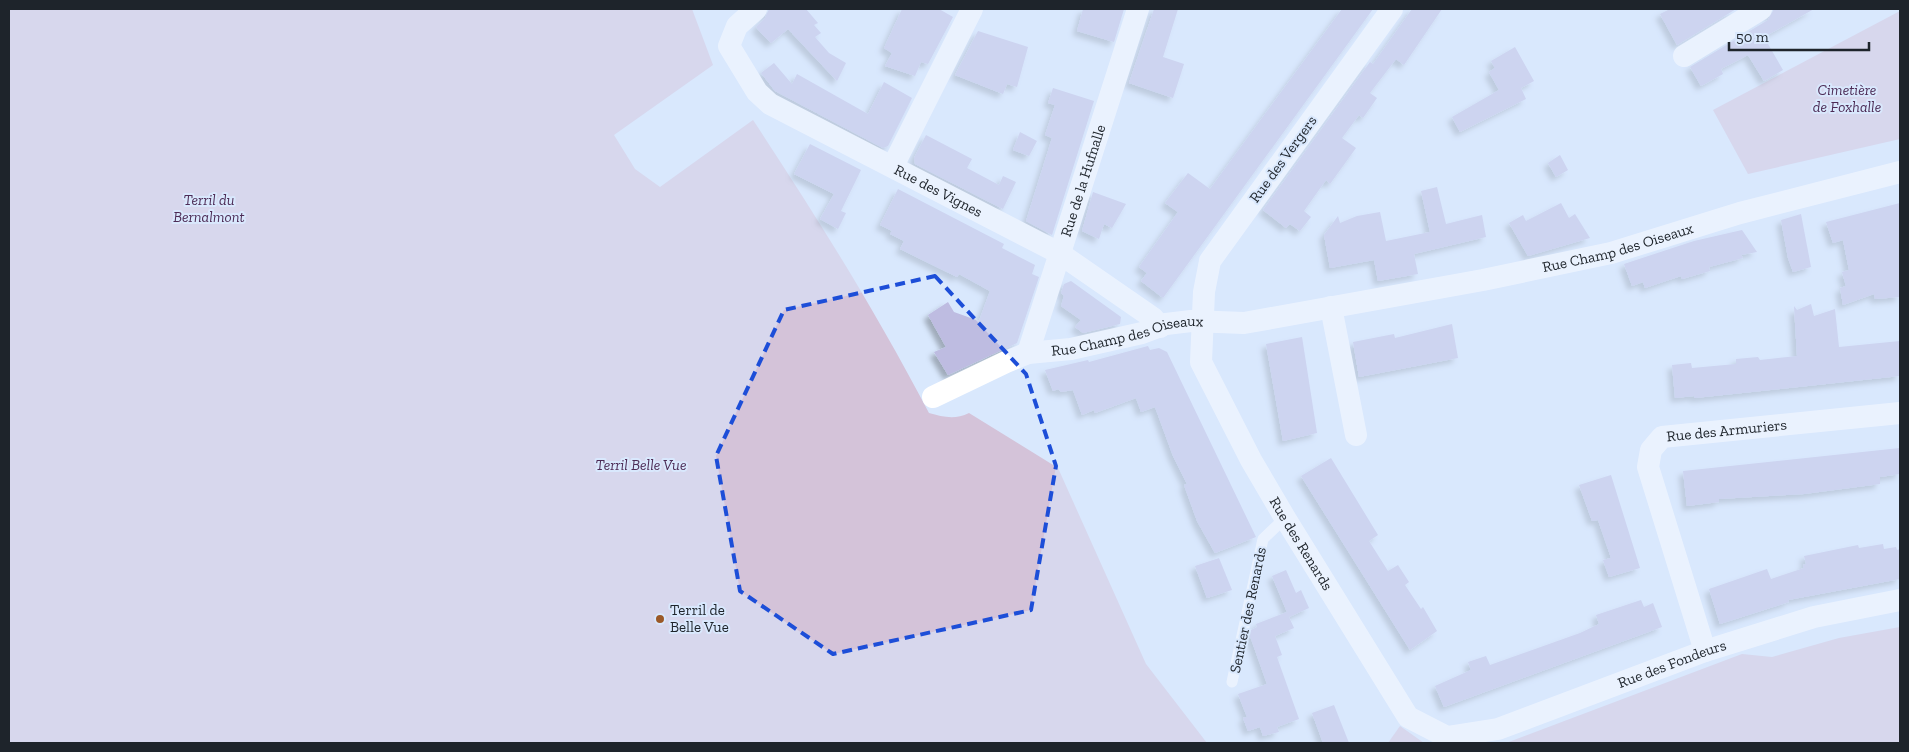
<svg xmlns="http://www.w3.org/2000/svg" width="1909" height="752" font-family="'Zilla Slab',serif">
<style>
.green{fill:#d4c3d9}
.building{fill:#bebce1;filter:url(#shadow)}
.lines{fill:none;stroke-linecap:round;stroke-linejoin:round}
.lane{stroke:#fff;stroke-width:11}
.street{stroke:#fff;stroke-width:22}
.marked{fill:none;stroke:#1d4ed8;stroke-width:4;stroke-dasharray:10 6;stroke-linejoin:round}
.poi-dot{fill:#9b5827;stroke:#d9e8fd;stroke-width:2}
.labels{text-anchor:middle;stroke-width:4;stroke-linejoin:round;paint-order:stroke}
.park-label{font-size:15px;font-style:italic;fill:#4d2c56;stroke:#d9e8fd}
.street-label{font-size:15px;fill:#1e242b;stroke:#d9e8fd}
.poi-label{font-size:15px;fill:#1e242b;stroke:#d9e8fd;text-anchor:start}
</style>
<defs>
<filter id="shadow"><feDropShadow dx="-4.5" dy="4.5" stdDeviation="2.5" flood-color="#0004"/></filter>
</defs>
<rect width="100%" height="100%" fill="#d9e8fd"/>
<!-- green -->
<g class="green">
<path d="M9 9H692L713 65 614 135 635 169 660 187 753 120C817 217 875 310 929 413 943 417 955 420 969 413L1058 468 1146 664 1207 743H9Z"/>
<polygon points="1900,11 1900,139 1748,174 1713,110"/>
<polygon points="1900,627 1900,743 1506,743 1742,654 1772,657 1839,638"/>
<polygon points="1400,726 1424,743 1388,743"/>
</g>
<!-- building -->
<g class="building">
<polygon points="769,9 806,9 818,23 814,25 821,33 815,37 829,53 846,63 837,81 788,29 771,43 761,33 756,27 765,18"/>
<polygon points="902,9 939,9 953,17 928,64 921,62 915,76 885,66 892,53 884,48"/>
<polygon points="1083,9 1124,9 1114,42 1077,31"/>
<polygon points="1154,9 1178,9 1163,57 1184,64 1173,98 1129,83"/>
<polygon points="1342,9 1373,9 1163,298 1141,281 1147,273 1139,267 1178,212 1165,203 1188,173 1210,189"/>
<polygon points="1412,9 1442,9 1404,65 1396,59 1370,93 1377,98 1363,118 1359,115 1342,138 1356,148 1330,184 1326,180 1304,211 1311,217 1300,231 1290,224 1286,228 1263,210 1370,62 1373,64"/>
<polygon points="1670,9 1736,9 1677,45 1660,14"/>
<polygon points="1774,9 1814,9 1764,37 1783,70 1764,81 1748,55 1721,69 1723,74 1701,86 1690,67 1768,20"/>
<polygon points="978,31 1028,47 1017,87 1007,84 1003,94 955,75"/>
<polygon points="1515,47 1534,81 1521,88 1526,99 1460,132 1452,117 1499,90 1489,72 1495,68 1491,61"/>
<polygon points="774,63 792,84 797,74 868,114 884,82 912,98 888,146 883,148 775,91 761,73"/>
<polygon points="1053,88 1094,101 1052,235 1026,221 1052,138 1045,135 1055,105 1048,103"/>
<polygon points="1020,132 1037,141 1029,156 1013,150"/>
<polygon points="926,135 972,159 967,168 999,185 1003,176 1016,182 1003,209 915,164 914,158"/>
<polygon points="810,144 861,170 841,211 846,213 838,229 820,219 834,194 794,174"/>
<polygon points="1560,155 1568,170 1556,177 1548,163"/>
<polygon points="1437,187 1446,224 1482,215 1486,237 1414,254 1418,274 1378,281 1374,260 1330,268 1324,235 1338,216 1340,223 1357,216 1380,212 1386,241 1430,232 1421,191"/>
<polygon points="898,189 1004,244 1002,248 1035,265 1032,274 1039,277 1017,343 948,375 934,352 946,347 928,315 948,302 954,312 979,321 990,291 959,274 957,277 900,249 904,241 890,234 892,231 880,225"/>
<polygon points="1093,192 1126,204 1112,228 1104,224 1099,239 1082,231"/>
<polygon points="1561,203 1569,218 1575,214 1590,238 1528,256 1509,223 1523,215 1526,221"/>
<polygon points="1900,203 1900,297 1875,299 1874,294 1843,305 1840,288 1846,286 1842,272 1849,270 1843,240 1833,243 1826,222"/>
<polygon points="1801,214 1811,267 1793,272 1788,258 1781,220"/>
<polygon points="1742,230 1757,252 1741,255 1743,258 1709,267 1710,271 1682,279 1681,276 1645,288 1643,282 1632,286 1624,264 1694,241"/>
<polygon points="1071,281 1121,317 1120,324 1083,333 1075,327 1081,320 1061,306 1064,296 1061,293 1064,284"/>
<polygon points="1811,304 1814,316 1835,309 1839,347 1900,341 1900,376 1695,398 1694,396 1675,398 1672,365 1691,363 1692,368 1736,364 1736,359 1758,357 1760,360 1797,356 1794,306 1797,310"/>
<polygon points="1452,324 1458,358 1359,377 1353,342 1394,334 1395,338"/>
<polygon points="1302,337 1317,433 1283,441 1266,344"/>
<polygon points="1148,346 1150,350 1159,348 1167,352 1256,537 1215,553 1197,521 1184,485 1187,484 1173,456 1155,407 1141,412 1136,398 1095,413 1094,410 1082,415 1073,390 1061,392 1058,389 1053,391 1045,370 1088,360 1089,362"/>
<polygon points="1900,448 1900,474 1880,477 1880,484 1804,494 1719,499 1719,502 1687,506 1683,471"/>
<polygon points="1331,458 1378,535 1369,541 1388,571 1398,565 1409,582 1405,585 1421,609 1423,607 1437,631 1410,650 1301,476"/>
<polygon points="1611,475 1640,568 1609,577 1603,560 1611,558 1598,520 1592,521 1579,485"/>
<polygon points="1883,544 1884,549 1896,547 1897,550 1900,549 1900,579 1788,600 1789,602 1720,624 1709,589 1767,569 1771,579 1804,568 1803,565 1806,564 1804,556 1858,545 1859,548"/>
<polygon points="1219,558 1232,590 1207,598 1195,566"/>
<polygon points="1286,570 1296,593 1301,590 1309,608 1289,617 1294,628 1275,636 1282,655 1277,657 1299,719 1277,727 1279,732 1263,736 1260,727 1248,731 1243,718 1247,717 1238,694 1267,684 1250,636 1251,630 1257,627 1256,624 1287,612 1272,576"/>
<polygon points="1641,600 1644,607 1653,603 1662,627 1444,707 1435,686 1471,670 1468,662 1486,656 1490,665 1580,633 1599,624 1596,615"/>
<polygon points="1334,705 1349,743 1323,743 1312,713"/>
</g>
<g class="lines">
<!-- lane -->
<polyline class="lane" points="1232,682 1263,539 1285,518"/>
<!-- street -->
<g class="street">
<path id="s1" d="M756 9 737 26 729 46 757 92 770 104 1059 253 1153 318 1160 327"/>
<path id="s2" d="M1392 9 1210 261 1204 292 1201 362 1251 460 1285 518 1408 717 1447 737 1498 729 1705 651 1814 617 1900 600"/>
<polyline points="1684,56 1761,9"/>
<polyline points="893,166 972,9"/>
<polyline points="1331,307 1356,435"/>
<path id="s3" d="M1028 353 1138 9"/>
<path id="s4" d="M933 397 1006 362 1028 353 1071 349 1142 333 1166 324 1191 321 1244 323 1483 280 1611 253 1740 213 1900 172"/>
<path id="s5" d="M1705 651 1648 467 1651 450 1662 437 1900 413"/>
</g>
</g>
<!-- marked area -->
<path d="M0 0H1909V752H0ZM935 276 1026 374 1056 466 1031 610 833 654 740 591 716 456 784 310Z" fill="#d9e8fd" fill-opacity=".55" fill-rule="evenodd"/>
<path class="marked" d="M935 276 1026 374 1056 466 1031 610 833 654 740 591 716 456 784 310Z"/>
<!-- markers -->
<circle class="poi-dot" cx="660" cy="619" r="5"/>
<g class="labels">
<!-- park labels -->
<g class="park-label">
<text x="1847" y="95">Cimetière<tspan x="1847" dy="17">de Foxhalle</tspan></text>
<text x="209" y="205">Terril du<tspan x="209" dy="17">Bernalmont</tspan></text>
<text x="641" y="470">Terril Belle Vue</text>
</g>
<!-- street labels -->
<g class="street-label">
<text transform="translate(1283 159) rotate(-54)" y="5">Rue des Vergers</text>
<text dy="5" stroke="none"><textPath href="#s3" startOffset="181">Rue de la Hufnalle</textPath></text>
<text dy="5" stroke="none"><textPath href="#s1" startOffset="308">Rue des Vignes</textPath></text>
<text dy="5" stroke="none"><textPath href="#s4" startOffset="706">Rue Champ des Oiseaux</textPath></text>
<text dy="5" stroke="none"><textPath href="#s4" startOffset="206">Rue Champ des Oiseaux</textPath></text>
<text dy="5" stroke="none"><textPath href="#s5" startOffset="292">Rue des Armuriers</textPath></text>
<text dy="5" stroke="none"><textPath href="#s2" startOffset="620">Rue des Renards</textPath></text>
<text transform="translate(1248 610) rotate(-78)" y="5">Sentier des Renards</text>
<text dy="5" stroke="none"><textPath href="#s2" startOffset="1105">Rue des Fondeurs</textPath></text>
</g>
<!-- poi labels -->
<g class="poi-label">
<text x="670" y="615">Terril de<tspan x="670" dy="17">Belle Vue</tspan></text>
</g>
</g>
<!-- border -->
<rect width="1909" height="752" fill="none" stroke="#1e242b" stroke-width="20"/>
<!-- scale -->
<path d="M1729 42v8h140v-8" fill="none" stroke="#1e242b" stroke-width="2.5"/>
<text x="1736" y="42" font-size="15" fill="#1e242b" stroke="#d9e8fd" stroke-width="4" paint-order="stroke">50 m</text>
</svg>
